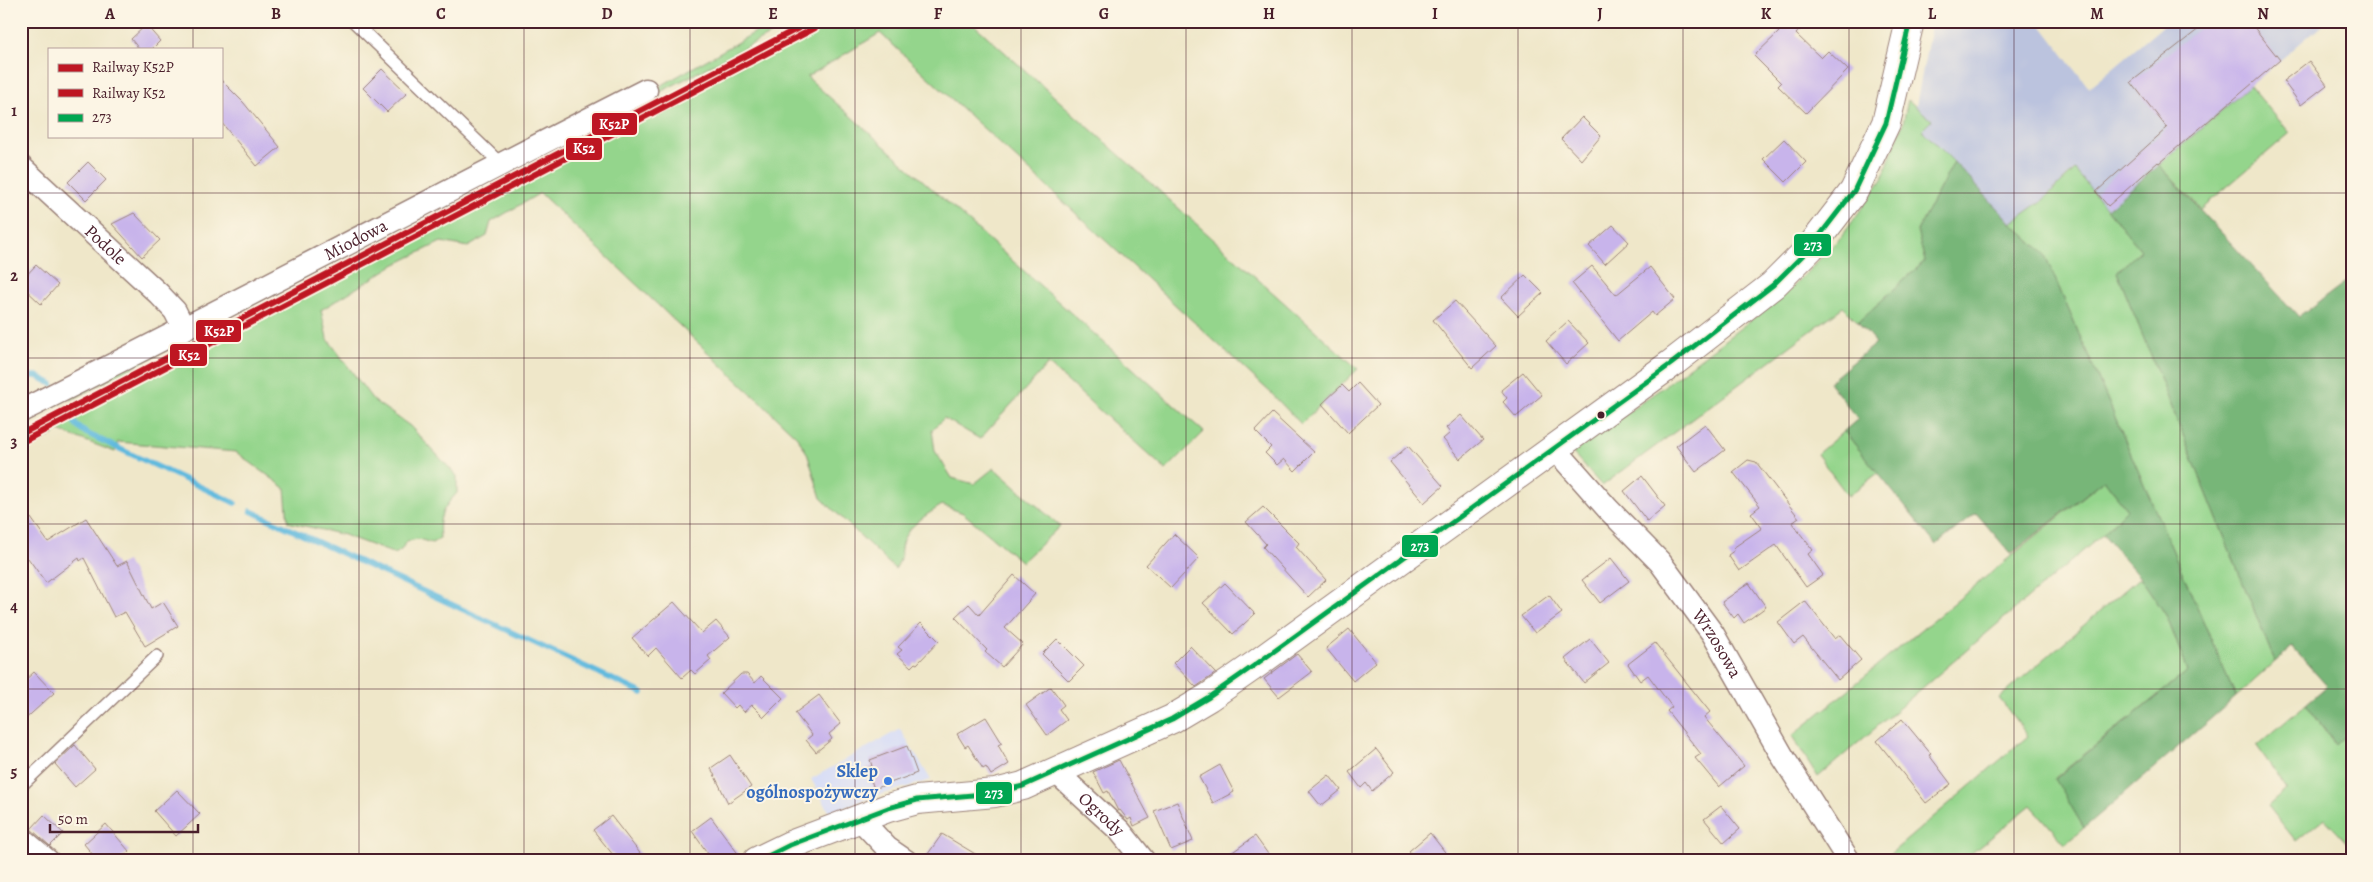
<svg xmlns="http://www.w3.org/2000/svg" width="2373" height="882" font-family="Alegreya,serif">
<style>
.built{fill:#d1d9f9}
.industrial{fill:#bbc3de}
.green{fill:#94d58c;stroke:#6f7a5c}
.forest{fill:#77b678;stroke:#606a52}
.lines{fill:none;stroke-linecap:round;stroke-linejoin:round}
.stream{stroke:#61bade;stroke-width:5.5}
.building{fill:#c8b4eb}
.service-casing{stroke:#9c837a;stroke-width:14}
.minor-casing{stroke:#9c837a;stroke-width:25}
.tertiary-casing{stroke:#9c837a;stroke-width:30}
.service{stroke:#fff;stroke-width:11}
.minor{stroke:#fff;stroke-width:22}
.tertiary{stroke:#fff;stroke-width:28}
.bus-1-casing{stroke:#fcf5e5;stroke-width:9}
.bus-1{stroke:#00a651;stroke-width:5}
.rail-1-casing{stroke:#fcf5e5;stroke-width:10}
.rail-2-casing{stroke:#fcf5e5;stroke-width:10}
.rail-1{stroke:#be1622;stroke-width:6}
.rail-2{stroke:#be1622;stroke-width:6}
.grid{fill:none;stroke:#4a1f2b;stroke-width:1;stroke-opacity:0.55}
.bus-dot{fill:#4a1f2b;stroke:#fcf5e5;stroke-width:2}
.shop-dot{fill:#3f7fe0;stroke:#fcf5e5;stroke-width:2}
.labels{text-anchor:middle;stroke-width:4;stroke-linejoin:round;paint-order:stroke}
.street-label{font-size:18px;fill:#4a1f2b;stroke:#fcf5e5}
.shop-label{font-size:18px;font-weight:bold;fill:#366cbe;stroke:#fcf5e5;text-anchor:end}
.line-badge{stroke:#fcf5e5;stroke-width:2}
.badge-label{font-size:14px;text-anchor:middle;font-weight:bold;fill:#fff}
.neatline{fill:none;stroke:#4a1f2b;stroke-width:2}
.grid-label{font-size:16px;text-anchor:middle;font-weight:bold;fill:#4a1f2b}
</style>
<rect width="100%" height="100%" fill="#fcf5e5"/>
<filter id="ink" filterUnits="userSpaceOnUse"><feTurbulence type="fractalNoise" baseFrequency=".02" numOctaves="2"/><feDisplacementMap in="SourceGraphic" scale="10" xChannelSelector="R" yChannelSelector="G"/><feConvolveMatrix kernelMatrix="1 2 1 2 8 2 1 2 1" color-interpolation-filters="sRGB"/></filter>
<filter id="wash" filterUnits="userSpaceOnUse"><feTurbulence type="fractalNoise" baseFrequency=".0096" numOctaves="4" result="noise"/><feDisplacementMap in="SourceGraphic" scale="20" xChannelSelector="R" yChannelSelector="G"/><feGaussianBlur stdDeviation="1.12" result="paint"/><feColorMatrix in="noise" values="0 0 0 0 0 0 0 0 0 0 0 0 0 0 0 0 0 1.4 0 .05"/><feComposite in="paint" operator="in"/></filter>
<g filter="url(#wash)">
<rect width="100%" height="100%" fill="#efe7c9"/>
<!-- built -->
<polygon class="built" points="900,729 931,780 875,796 830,813 811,779"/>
<!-- industrial -->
<polygon class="industrial" points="1932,21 2038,21 2089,88 2169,21 2326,21 2107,209 2074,170 2042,201 2011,223 1922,130 1916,106"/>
<!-- green -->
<g class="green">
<polygon points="775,21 796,21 71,400 68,393 648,93"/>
<path d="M825 21H970L1358 369 1301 424 1271 393 880 33 807 77 1204 432 1166 470 1048 364 980 439 944 418 932 430 935 451 952 478 974 484 994 468 1060 526 1022 562 963 513 942 505C928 514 907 526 902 543 899 555 904 556 895 569L821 498 807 453 797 437 540 193 491 222 487 236 468 247 441 242 394 265 321 310 327 338 373 400 410 426 457 476V493C442 509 438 517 440 538L432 543 418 539 407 541 401 550 395 554 344 535 288 522 285 488 236 452 118 442 115 452 59 431 21 454V441Z"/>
<polygon points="2250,86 2290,133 2201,209 2159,165"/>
<polygon points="1908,100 1932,120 1922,130 1954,162 1917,231 1925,261 1858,322 1843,307 1602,486 1572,452 1659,390 1789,291 1843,235 1882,179 1903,123"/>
<polygon points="2075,170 2141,250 2117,272 2275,662 2236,697 2044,253 2011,223 2042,201"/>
<polygon points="1844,431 1878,473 1848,496 1817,454"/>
<polygon points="2104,480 2127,509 2103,534 1818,777 1792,736"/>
<polygon points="2140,577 2166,615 2188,671 2055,778 2084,828 2065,844 2031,805 1962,861 1882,861 2028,736 1999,698"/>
<polygon points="2306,704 2335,744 2352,729 2352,848 2324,818 2296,841 2268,806 2287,789 2257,746"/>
</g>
<!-- forest -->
<g class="forest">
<polygon points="1954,162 2011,223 2044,253 2236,697 2084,828 2055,779 2188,671 2166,615 2140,577 2103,534 2127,509 2104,480 2011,554 1976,513 1936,545 1844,431 1858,419 1829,382 1876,343 1858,322 1925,261 1917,231"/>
<polygon points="2159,165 2299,317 2352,277 2352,729 2336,744 2306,704 2327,686 2292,647 2275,662 2117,272 2141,250 2107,209"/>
</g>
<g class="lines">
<!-- stream -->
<g class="stream">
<polyline points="21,376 37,376 52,384"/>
<polyline points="71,417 77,426 86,433 235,503"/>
<polyline points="251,511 642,693"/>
</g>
</g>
<g id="blocks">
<!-- building -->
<g class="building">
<polygon points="1768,21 1808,21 1796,34 1821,58 1828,51 1848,70 1806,113 1778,86 1781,83 1754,56 1779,32"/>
<polygon points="2209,21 2249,21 2280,60 2159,163 2158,162 2108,206 2096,192 2167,128 2131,82"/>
<polygon points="146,25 160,41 152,49 139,49 131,39"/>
<polygon points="2309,61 2327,85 2301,105 2283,81"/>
<polygon points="382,69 407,93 387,112 363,88"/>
<polygon points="221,80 243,102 280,147 257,166 221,122"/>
<polygon points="1582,117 1601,136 1581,160 1561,139"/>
<polygon points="1784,139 1806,162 1786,182 1763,159"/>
<polygon points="88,162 106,180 86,200 68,182"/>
<polygon points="134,213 160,240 142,257 112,224"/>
<polygon points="1613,225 1629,242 1605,264 1589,246"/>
<polygon points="36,265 58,285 41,304 21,285 21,281"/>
<polygon points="1592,266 1616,295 1650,267 1675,299 1655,316 1652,312 1618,341 1572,283"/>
<polygon points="1525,275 1543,293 1518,316 1501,298"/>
<polygon points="1455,301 1496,346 1472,368 1433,320"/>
<polygon points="1568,321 1589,343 1566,364 1546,341"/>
<polygon points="1523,372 1542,395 1516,417 1503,402 1507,398 1501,390"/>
<polygon points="1358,383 1378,405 1348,433 1322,404 1342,385 1349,392"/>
<polygon points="1272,413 1314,452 1295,471 1284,459 1277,465 1265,453 1271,447 1255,431"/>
<polygon points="1461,415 1483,440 1460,459 1443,439 1450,433 1446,428"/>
<polygon points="1705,424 1725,450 1696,472 1676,446"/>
<polygon points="1408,446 1443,486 1424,503 1390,462"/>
<polygon points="1748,460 1756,462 1799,518 1792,523 1813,550 1808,554 1823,575 1806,587 1776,545 1739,571 1728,555 1735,550 1733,548 1762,528 1751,513 1760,506 1733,472"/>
<polygon points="1642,476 1665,506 1647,521 1624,491"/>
<polygon points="1263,507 1299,543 1296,547 1326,580 1308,597 1263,547 1266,544 1246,522"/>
<polygon points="31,518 48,542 86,518 117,566 127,561 151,609 163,602 178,626 145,646 125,612 114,617 84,558 80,561 79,558 46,583 28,558 21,563 21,525"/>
<polygon points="1174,534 1199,558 1171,588 1146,565"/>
<polygon points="1611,558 1629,581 1600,603 1582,580"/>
<polygon points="1014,575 1035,594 1005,628 1023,644 1002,667 985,652 987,650 955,617 969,604 979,615"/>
<polygon points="1225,583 1255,614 1233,634 1203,603"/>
<polygon points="1749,583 1766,607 1744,623 1738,614 1734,618 1722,602"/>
<polygon points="1549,595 1562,613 1535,633 1521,616"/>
<polygon points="1805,601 1835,639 1840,635 1861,660 1838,680 1803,637 1794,644 1778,622"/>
<polygon points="674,602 702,633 716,621 730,637 708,656 711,660 695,674 691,670 682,678 656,648 648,656 632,638"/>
<polygon points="921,623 939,641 917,664 915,663 911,667 897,654 902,650 898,647"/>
<polygon points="1349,629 1376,662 1353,681 1326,648"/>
<polygon points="1057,639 1084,666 1069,681 1042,654"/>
<polygon points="1590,639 1609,663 1584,683 1565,659"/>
<polygon points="1655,643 1710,712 1704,717 1744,766 1719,787 1695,758 1701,754 1667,711 1672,707 1648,675 1640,681 1628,664"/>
<polygon points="1190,646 1216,673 1196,687 1173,663"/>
<polygon points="1297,654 1312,672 1279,697 1264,679"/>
<polygon points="34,672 54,693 21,723 21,684"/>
<polygon points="741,674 747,674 755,683 761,676 783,698 764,717 752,705 744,712 738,705 735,708 721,693"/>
<polygon points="1051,687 1064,705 1059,709 1067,720 1047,735 1026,705"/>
<polygon points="819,695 841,724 829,734 832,739 816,752 806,740 812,735 795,713"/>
<polygon points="986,717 1002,743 998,745 1009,764 991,775 986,767 983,769 968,745 965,747 957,734"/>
<polygon points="1902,719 1931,754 1929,755 1951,784 1926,803 1877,741"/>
<polygon points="75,745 95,769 75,787 55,764"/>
<polygon points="907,746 917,773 874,789 867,768 872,766 870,760"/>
<polygon points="1376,749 1394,772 1372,791 1366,783 1361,788 1349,772"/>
<polygon points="730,755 751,787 728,803 711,768"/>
<polygon points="1119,760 1150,818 1134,826 1131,818 1128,820 1120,810 1118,811 1108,791 1104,793 1093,772"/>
<polygon points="1220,765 1234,792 1213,803 1199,777"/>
<polygon points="1329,775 1341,790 1321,806 1309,791"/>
<polygon points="177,790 200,814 176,836 154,811"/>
<polygon points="1177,802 1193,841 1171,850 1154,811"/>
<polygon points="1721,806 1740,829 1724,843 1704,819"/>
<polygon points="44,815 63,833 50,846 31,829"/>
<polygon points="611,816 646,861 618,861 593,830"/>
<polygon points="711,817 742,859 742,861 713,861 692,831"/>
<polygon points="106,824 129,851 118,861 98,861 84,844"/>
<polygon points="1430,833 1452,861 1417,861 1409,851"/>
<polygon points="942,834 987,861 923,861"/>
<polygon points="1255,836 1273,861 1220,861"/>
</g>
</g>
</g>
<g filter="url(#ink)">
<use href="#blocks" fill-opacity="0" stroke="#9c837a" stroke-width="1"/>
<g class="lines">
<defs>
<g id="service">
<polyline points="353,21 501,164"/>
<polyline points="21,786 157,656"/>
</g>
<g id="minor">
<path id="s1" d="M21 167 159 294 175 311 184 329"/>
<path id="s2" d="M21 411C231 306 437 196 646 90"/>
<path id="s3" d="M1555 449 1608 509 1660 562 1713 634 1783 757 1849 861"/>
<path id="s4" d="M1056 772 1120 831 1144 861"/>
<polyline points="859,818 887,848 906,861"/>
<polyline points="21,838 48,861"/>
</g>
<polyline id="tertiary" points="757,861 790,845 888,808 917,800 995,793 1023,786 1172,719 1209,697 1255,665 1671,364 1773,285 1810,248 1854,191 1886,123 1910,21"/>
</defs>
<!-- service casing -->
<use href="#service" class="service-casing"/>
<!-- minor casing -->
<use href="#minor" class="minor-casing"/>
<!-- tertiary casing -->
<use href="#tertiary" class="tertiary-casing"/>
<!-- service -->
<use href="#service" class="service"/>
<!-- minor -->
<use href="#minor" class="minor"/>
<!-- tertiary -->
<use href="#tertiary" class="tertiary"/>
<defs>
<polyline id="bus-1" points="758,861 790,845 888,808 917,800 995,793 1023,786 1172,719 1209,697 1255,665 1671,364 1773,285 1810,248 1854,191 1886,123 1910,21"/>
</defs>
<!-- bus-1 casing -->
<use href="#bus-1" class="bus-1-casing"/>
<!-- bus-1 -->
<use href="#bus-1" class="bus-1"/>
<defs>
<polyline id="rail-1" points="21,434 812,21"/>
<polyline id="rail-2" points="24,441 815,28"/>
</defs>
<!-- rail-1 casing -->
<use href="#rail-1" class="rail-1-casing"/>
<!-- rail-2 casing -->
<use href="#rail-2" class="rail-2-casing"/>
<!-- rail-1 -->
<use href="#rail-1" class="rail-1"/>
<!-- rail-2 -->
<use href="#rail-2" class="rail-2"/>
</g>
</g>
<!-- grid -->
<path class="grid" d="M193 21V49M359 21V861M524 21V861M690 21V861M855 21V861M1021 21V861M1186 21V861M1352 21V861M1518 21V861M1683 21V861M1849 21V861M2014 21V861M2180 21V861M193 136V861M21 193H2352M21 358H2352M21 524H2352M21 689H2352"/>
<!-- markers -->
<circle class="bus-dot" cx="1601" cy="415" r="4.5"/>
<circle class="shop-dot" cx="888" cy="781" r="5"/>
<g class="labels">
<!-- street labels -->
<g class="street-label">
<text dy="6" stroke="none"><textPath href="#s2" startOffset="376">Miodowa</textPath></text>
<text dy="6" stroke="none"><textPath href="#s1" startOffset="115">Podole</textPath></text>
<text dy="6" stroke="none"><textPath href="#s3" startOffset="254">Wrzosowa</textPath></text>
<text dy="6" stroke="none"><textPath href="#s4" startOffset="62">Ogrody</textPath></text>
</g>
<!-- shop labels -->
<g class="shop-label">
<text x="878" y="777">Sklep<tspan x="878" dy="21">ogólnospożywczy</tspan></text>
</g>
</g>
<g class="line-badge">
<rect x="591" y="112" width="47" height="24" rx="5" fill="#be1622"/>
<rect x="565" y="137" width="38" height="24" rx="5" fill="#be1622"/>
<rect x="1793" y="233" width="39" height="24" rx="5" fill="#00a651"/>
<rect x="195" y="319" width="47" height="24" rx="5" fill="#be1622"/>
<rect x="169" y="343" width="39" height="24" rx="5" fill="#be1622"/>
<rect x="1401" y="534" width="38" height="24" rx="5" fill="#00a651"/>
<rect x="975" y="781" width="38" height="24" rx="5" fill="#00a651"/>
</g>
<g class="badge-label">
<text x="614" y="129">K52P</text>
<text x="584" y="153">K52</text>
<text x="1813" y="250">273</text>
<text x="219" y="336">K52P</text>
<text x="189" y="360">K52</text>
<text x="1420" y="551">273</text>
<text x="994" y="798">273</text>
</g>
<!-- margin -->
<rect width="2373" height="882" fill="none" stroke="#fcf5e5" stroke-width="55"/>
<!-- legend -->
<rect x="48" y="48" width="175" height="90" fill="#fcf5e5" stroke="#b59f9b"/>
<rect x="58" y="64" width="25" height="8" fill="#be1622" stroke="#b59f9b"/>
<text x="92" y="72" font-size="15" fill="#4a1f2b">Railway K52P</text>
<rect x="58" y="89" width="25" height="8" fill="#be1622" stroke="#b59f9b"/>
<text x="92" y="98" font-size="15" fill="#4a1f2b">Railway K52</text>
<rect x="58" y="114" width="25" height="8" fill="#00a651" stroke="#b59f9b"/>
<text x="92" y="122" font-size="15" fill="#4a1f2b">273</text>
<!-- scale -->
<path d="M50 824v8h148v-8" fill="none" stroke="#4a1f2b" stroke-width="2.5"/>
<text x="58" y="824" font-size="15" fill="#4a1f2b" stroke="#fcf5e5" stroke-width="4" paint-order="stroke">50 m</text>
<rect x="28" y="28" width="2318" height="826" class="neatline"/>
<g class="grid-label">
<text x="110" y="19">A</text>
<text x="276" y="19">B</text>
<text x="441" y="19">C</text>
<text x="607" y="19">D</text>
<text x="773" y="19">E</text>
<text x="938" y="19">F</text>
<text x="1104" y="19">G</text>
<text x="1269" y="19">H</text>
<text x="1435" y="19">I</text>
<text x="1600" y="19">J</text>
<text x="1766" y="19">K</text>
<text x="1932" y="19">L</text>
<text x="2097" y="19">M</text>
<text x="2263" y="19">N</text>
<text x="14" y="116">1</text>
<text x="14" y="281">2</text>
<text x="14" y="447">3</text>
<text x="14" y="612">4</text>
<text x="14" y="777">5</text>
</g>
</svg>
